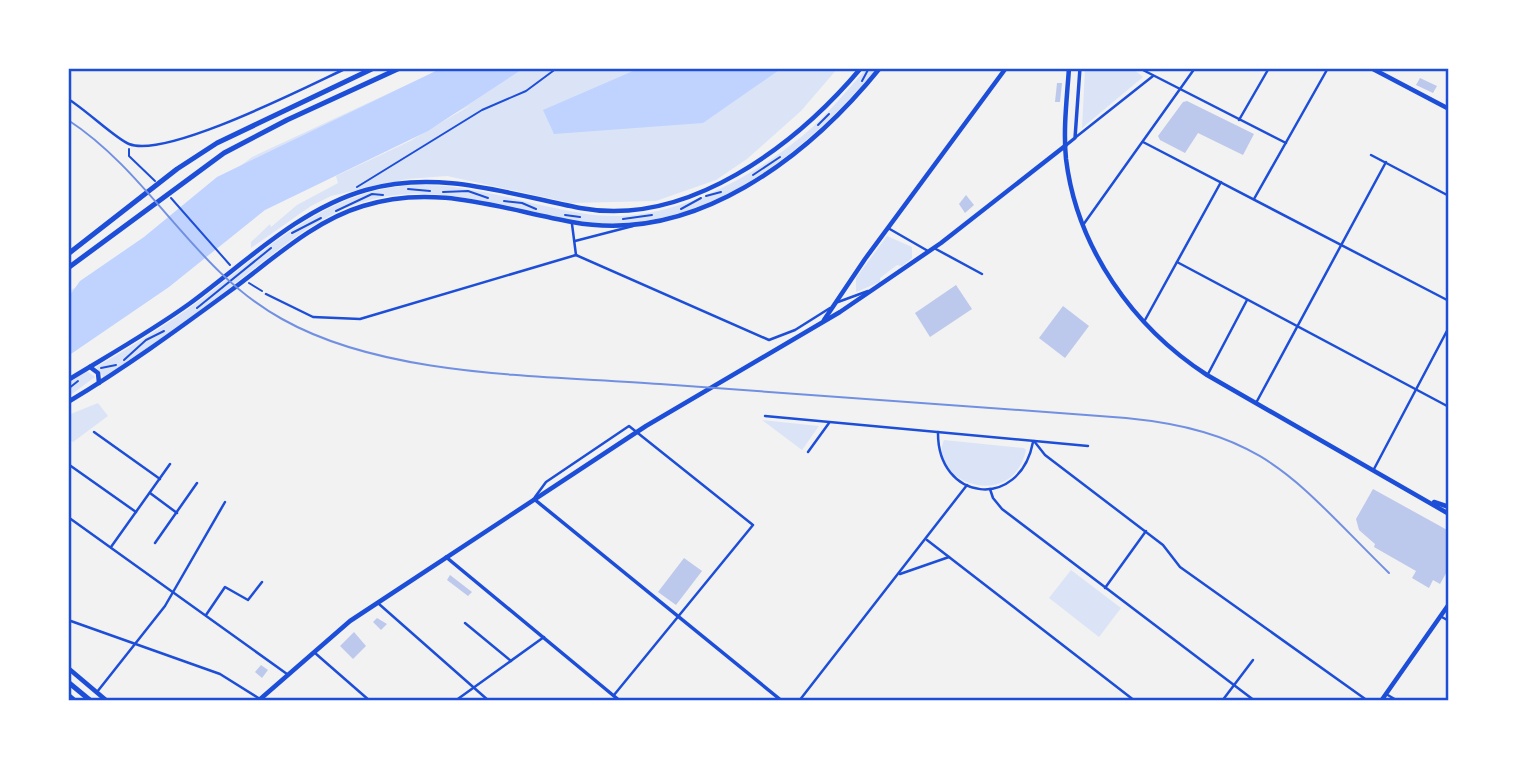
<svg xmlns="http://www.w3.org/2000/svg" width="1517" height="769" font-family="'Open Sans',sans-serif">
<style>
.green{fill:#dbe4f7}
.water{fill:#bfd3fe}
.building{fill:#bdc9ec}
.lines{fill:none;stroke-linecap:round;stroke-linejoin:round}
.path{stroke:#1d4ed8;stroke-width:2}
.pedestrian{stroke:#1d4ed8;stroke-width:2.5}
.minor{stroke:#1d4ed8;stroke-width:2.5}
.tertiary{stroke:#1d4ed8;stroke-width:3.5}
.secondary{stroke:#1d4ed8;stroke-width:4.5}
.primary{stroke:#1d4ed8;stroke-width:4.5}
.motorway{stroke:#1d4ed8;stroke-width:5}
.rail{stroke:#7290e2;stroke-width:2}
.neatline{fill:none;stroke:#1d4ed8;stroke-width:2.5}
</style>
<rect width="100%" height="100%" fill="#f2f2f2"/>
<!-- green -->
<g class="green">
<polygon points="443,68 838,68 801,111 747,159 716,180 656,201 571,203 447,176 407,179 331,196 311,206 251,248 251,242 270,224 271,227 297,205 338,183 336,176 410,141 471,105 263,208 68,352 68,292 110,266 252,157"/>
<path d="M867 68H877C803 156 698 240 575 221 504 210 439 180 366 201 315 216 274 254 233 285 191 318 148 349 104 378L96 367C133 346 169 323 203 298 259 255 312 204 383 189 438 177 492 194 545 206 569 211 595 217 619 216 684 214 752 177 801 137 826 117 846 91 867 68Z"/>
<polygon points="1085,68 1132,68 1143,77 1082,128"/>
<polygon points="887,236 912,247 912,258 902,266 897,265 880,278 880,282 856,292 856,278"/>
<polygon points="87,371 95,377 68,397 68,382"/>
<polygon points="98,403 108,416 73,442 68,439 68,415"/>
<polygon points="762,420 819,426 802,450"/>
<path d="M944 440 1024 448 1026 450C1012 514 926 480 944 440Z"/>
<polygon points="1071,570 1121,608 1099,637 1049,598"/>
</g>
<!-- water -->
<g class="water">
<polygon points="442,68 524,68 428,131 265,210 169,287 68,356 68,298 80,281 144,237 217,177"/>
<polygon points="640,68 782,68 703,123 554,134 543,110"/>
</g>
<!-- building -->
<g class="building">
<polygon points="1420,78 1437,86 1433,93 1416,85"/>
<polygon points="1057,83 1062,83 1060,102 1055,102"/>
<polygon points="1187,101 1254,134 1243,155 1198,133 1185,153 1160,140 1158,136 1183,102"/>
<polygon points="966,195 974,205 965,213 959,204"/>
<polygon points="956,285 972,309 930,337 915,313"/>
<polygon points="1063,306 1089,326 1065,358 1039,338"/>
<polygon points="1373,489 1449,531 1449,568 1440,584 1433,580 1429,588 1412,578 1416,571 1374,547 1375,544 1359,530 1356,519"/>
<polygon points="684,558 702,571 676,605 658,592"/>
<polygon points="450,575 472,592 468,596 447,580"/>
<polygon points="377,618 387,624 381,630 373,622"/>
<polygon points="354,632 366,646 353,659 340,646"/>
<polygon points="261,665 268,670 262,678 255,672"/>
</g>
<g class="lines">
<!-- path -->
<g class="path">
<polyline points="862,81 869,68"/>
<polyline points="818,125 829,114"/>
<polyline points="129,149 129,156 155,181"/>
<polyline points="753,175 780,157"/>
<polyline points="357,187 482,110 526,91 557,68"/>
<polyline points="408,189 430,191"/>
<polyline points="443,192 468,191 488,198"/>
<polyline points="706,196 721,192"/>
<polyline points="171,198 230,265"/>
<polyline points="504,201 522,203 536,209"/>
<polyline points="681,209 701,198"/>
<polyline points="336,211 372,194 383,195"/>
<polyline points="565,215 580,217"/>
<polyline points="623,219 652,215"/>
<polyline points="292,233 321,218"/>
<polyline points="249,283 262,291"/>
<polyline points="197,308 271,248"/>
<polyline points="124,360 146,340 164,331"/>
<polyline points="101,368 116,365"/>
<polyline points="68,389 78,381"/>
</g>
<!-- pedestrian -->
<polyline class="pedestrian" points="1208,374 1247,300"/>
<!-- minor -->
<g class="minor">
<polyline points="1139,68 1286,143"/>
<path d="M68 99C85 109 116 139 129 144 166 159 308 86 347 68"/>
<polyline points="1239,120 1269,68"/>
<polyline points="1076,137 1153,76"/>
<polyline points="1143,142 1449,301"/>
<polyline points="1371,155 1449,196"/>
<polyline points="1254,199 1328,68"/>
<polyline points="572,224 576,255"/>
<polyline points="1083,225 1195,68"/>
<polyline points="888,228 928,251"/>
<polyline points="575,241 633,226"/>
<polyline points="934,248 982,274"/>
<polyline points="576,255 769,340 795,330 830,308"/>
<polyline points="1177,262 1449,407"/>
<polyline points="266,294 313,317 360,319 576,255"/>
<polyline points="838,302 868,291"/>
<polyline points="1145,320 1221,182"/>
<polyline points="1256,403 1386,162"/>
<polyline points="765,416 1088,446"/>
<polyline points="94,432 160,479"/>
<path d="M938 432C937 502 1020 511 1033 442"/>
<polyline points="1034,441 1045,455 1163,545 1180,567 1368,701"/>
<polyline points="808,452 829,423"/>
<polyline points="68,464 136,512"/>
<polyline points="1374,469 1449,327"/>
<polyline points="990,489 993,498 1002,509 1255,701"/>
<polyline points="150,493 177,513"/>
<polyline points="535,497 546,482 629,426 753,525 614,695"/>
<polyline points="68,517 287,674"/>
<polyline points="927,540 1135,701"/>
<polyline points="155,543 197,483"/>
<polyline points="111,547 170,464"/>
<polyline points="900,574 949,557"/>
<polyline points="1105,588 1146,531"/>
<polyline points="379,604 489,701"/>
<polyline points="206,615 225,587 248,600 262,582"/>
<polyline points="1440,616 1449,621"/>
<polyline points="68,620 220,674 260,699"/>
<polyline points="465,623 511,661"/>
<polyline points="315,653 370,701"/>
<polyline points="97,692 165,606 225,502"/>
<polyline points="1386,694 1398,701"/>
<polyline points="455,701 544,637"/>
<polyline points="799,701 967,485"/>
<polyline points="1222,701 1253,660"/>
</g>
<!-- tertiary -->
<g class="tertiary">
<polyline points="1065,146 1075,138 1080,68"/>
<polyline points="534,499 782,701"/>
<polyline points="446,557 620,701"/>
</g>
<!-- secondary -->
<g class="secondary">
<polyline points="1371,68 1449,109"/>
<polyline points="90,367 98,373 99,383"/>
<path d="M68 380C109 355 150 332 189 304 245 263 299 209 366 190 439 169 508 194 580 208 688 228 796 145 861 68"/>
<path d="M68 402C125 368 177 330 230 291 272 260 313 221 363 206 435 183 501 209 572 222 695 245 808 157 880 68"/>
<polyline points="68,668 107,701"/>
</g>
<!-- primary -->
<g class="primary">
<path d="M1069 68C1067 98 1063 129 1066 159 1077 248 1133 327 1207 375L1449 514"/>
<polyline points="824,320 865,259 1006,68"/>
<polyline points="1434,502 1449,507"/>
<polyline points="258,701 350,621 646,426 840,312 941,243 1065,146"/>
<polyline points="1381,701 1449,604"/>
</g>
<!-- motorway -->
<g class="motorway">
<polyline points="68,254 177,169 217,143 374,68"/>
<polyline points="68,268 224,153 287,120 400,68"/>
<polyline points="68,682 91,701"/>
<polyline points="68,695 75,701"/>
</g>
<!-- rail -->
<path class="rail" d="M68 120C151 174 194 271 282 319 387 378 541 375 660 384 816 395 971 406 1126 418 1268 432 1295 481 1389 573"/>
</g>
<!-- border -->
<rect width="1517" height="769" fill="none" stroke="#ffffff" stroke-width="140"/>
<rect x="70" y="70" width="1377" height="629" class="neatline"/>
</svg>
